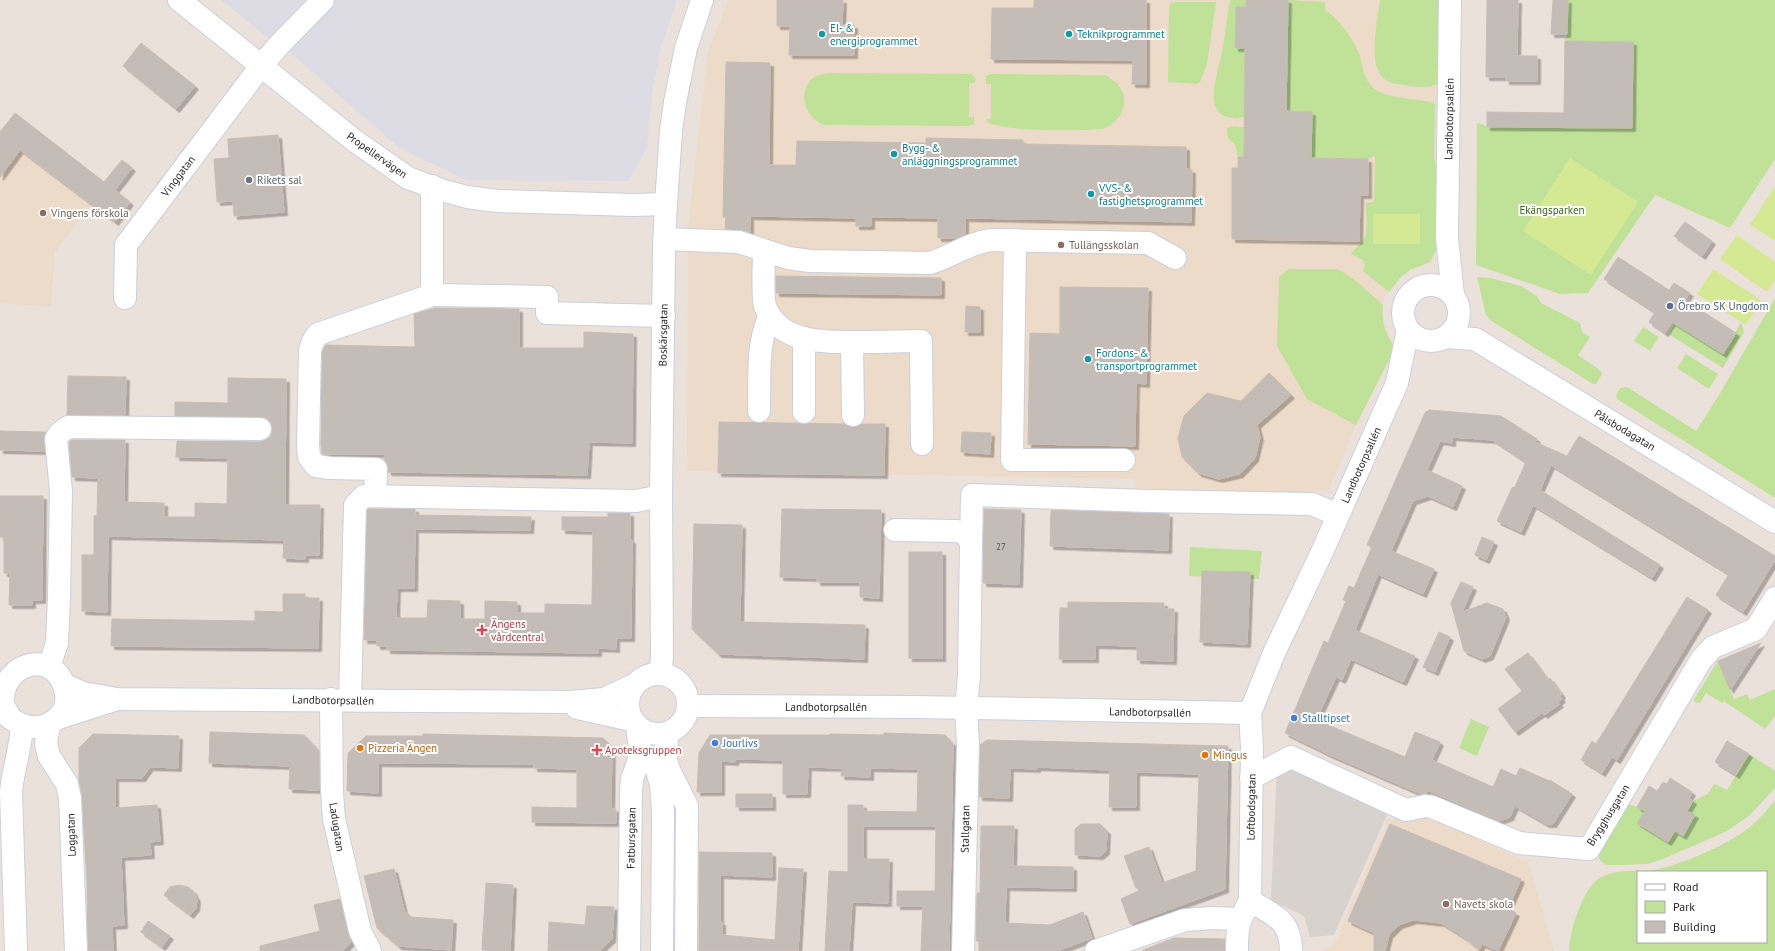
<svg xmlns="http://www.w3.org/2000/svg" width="1775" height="951" font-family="'PT Sans',sans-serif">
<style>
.industrial{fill:#dddce4}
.education{fill:#eddbca}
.green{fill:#bfe298;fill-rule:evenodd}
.pitch{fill:#d5e994}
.plaza{fill:#d8d2ce}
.building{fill:#c4bdb7;stroke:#c7bdb5;filter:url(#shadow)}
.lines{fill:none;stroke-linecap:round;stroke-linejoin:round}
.minor-casing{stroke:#c9d0db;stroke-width:24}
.minor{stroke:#fff;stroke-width:22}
.culture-dot{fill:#0f9aa8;stroke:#fff;stroke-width:1.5}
.worship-dot{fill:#6b7280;stroke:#fff;stroke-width:1.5}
.education-dot{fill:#8d6e63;stroke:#fff;stroke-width:1.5}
.service-dot{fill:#5c6f8a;stroke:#fff;stroke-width:1.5}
.health-dot{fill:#e0444e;stroke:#fff;stroke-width:1.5}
.shop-dot{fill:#3f7fe0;stroke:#fff;stroke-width:1.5}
.food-dot{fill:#e8710a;stroke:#fff;stroke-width:1.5}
.labels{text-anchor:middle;stroke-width:4;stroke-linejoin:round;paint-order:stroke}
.number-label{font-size:9px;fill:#504e4c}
.culture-label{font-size:11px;fill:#0d838f;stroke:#fff;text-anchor:start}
.street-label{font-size:11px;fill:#292929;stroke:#fff}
.worship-label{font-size:11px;fill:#5b616d;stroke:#fff;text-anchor:start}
.park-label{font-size:11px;fill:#38651a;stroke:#fff}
.education-label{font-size:11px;fill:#785e54;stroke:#fff;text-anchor:start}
.service-label{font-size:11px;fill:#4e5e75;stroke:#fff;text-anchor:start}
.health-label{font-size:11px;fill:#be3a42;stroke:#fff;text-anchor:start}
.shop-label{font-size:11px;fill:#366cbe;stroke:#fff;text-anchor:start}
.food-label{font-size:11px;fill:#c56008;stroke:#fff;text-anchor:start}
</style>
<defs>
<filter id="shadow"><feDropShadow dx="3.5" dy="3.5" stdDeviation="0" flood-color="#0004"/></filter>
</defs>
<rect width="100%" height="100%" fill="#ebe1db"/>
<!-- industrial -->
<polygon class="industrial" points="221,0 677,0 661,47 652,94 647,149 628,181 466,180 399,148 280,44 267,37"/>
<!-- education -->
<g class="education">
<polygon points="728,0 1439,0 1433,264 1422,264 1410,267 1393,284 1384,297 1382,307 1383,323 1386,334 1395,348 1356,425 1329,490 1273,496 1136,493 1135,479 687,471 688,226 708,52"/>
<polygon points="15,113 130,202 115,222 91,205 55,252 51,307 0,303 0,132"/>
<polygon points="1433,818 1529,863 1554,951 1319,951 1334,945 1388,819"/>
</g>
<!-- green -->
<g class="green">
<path d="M1230 0H1246V7H1236L1235 47 1245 48V117C1198 125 1217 78 1222 52 1225 35 1227 17 1230 0Z"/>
<path d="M1288 0 1325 2V10C1338 19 1349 33 1356 47 1365 63 1360 84 1382 93 1394 98 1417 99 1430 102L1435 104 1434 159 1439 177 1438 246 1430 262 1410 270 1401 277 1389 292 1363 271 1365 265 1363 260 1351 254C1355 248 1358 247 1362 242 1369 233 1366 214 1366 203L1374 202 1375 156 1368 159 1238 157 1235 144C1227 140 1227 136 1227 128L1234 126 1311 136 1312 112 1287 111Z"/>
<path d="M1380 0H1443L1441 72 1437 84C1426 89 1416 87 1404 85 1398 84 1391 84 1386 80 1366 68 1378 19 1380 0Z"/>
<polygon points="1568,0 1775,0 1775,159 1730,228 1655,195 1588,293 1560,294 1476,265 1477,123 1482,124 1487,127 1632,127 1633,42 1565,41 1567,34"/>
<polygon points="1172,2 1216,2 1207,64 1200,82 1197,84 1168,82 1169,7"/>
<path d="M829 73 972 74 976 80 974 83H969V117H974V124L969 126 825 125C808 120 798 98 809 82 813 76 822 74 829 73Z"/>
<path d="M990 74 1105 75C1112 79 1120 85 1123 93 1128 108 1116 126 1101 129 1077 131 1007 132 987 122L986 119H991V84H986V76Z"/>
<path d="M1289 269H1338L1355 280 1383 305C1381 322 1386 334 1395 348L1356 425 1307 399 1277 346 1279 277Z"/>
<polygon points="1477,277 1491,278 1521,286 1537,296 1541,303 1580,323 1582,332 1590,337 1578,355 1601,371 1602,374 1596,384 1593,384 1490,320 1486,315"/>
<polygon points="1775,298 1775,498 1617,399 1616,396 1620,388 1627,387 1696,431 1719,395"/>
<polygon points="1741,322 1744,332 1723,368 1670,335 1670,332 1675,323 1723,354"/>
<polygon points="1643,327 1659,337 1650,351 1634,341"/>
<polygon points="1686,354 1718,374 1709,389 1677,368"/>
<polygon points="1190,547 1262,551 1259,579 1189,576"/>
<polygon points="1718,661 1734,699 1747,694 1750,700 1775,689 1775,716 1765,729 1724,701 1722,703 1706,693 1700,703 1693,701"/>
<polygon points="1471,719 1489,727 1477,756 1459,748"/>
<polygon points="1749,754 1775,771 1775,788 1750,815 1727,831 1663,859 1647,864 1622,865 1607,865 1600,861 1596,847 1603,831 1622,815 1629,804 1637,807 1645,811 1638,824 1647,829 1649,825 1662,832 1659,837 1667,843 1675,831 1694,815 1687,811 1693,801 1708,794 1714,784 1727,790"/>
<path d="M1775 801V951H1569C1569 933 1582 892 1596 881 1612 867 1639 873 1658 869 1680 865 1718 848 1737 836 1752 828 1764 813 1775 801ZM1638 872H1766V942H1638Z"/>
</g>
<!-- pitch -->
<g class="pitch">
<polygon points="1570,158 1638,202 1591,275 1523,231"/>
<polygon points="1775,186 1775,241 1750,225"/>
<rect x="1373" y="214" width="47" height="30"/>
<polygon points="1737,235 1775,262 1775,281 1767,292 1720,259"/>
<polygon points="1713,269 1761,300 1746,325 1697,294"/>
</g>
<!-- plaza -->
<polygon class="plaza" points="1287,760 1390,808 1334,935 1310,937 1304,916 1271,900 1277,766"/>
<!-- building -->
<g class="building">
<polygon points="777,0 843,0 842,25 854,25 854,55 789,55 790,26 777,26"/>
<polygon points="1034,0 1146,0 1146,84 1132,84 1133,60 991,59 992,8 1034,8"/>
<polygon points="1246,0 1288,0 1286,111 1312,112 1311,158 1368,159 1368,195 1360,195 1359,241 1232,239 1232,168 1238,168 1238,157 1244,157 1245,48 1235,48 1236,7 1246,7"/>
<polygon points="1487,0 1518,0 1517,56 1537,56 1537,81 1506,81 1506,77 1486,77"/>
<polygon points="1553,0 1568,0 1567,34 1551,34"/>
<polygon points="1565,41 1633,42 1632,128 1487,127 1487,112 1564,113"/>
<polygon points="141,43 195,86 176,109 123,66"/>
<polygon points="726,62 770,63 769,165 796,165 797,141 926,143 926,138 1023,140 1023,144 1186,147 1186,169 1192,170 1191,222 965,218 965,234 956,238 938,238 938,218 871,217 871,226 856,226 856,218 750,216 750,232 740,230 725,229 726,217 723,217"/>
<polygon points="15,113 104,182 122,160 132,168 115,190 130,202 115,222 20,150 0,177 0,132"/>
<polygon points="278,135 284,212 234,216 233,201 217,202 214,159 229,158 228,139"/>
<polygon points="1685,222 1712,241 1702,256 1674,236"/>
<polygon points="1618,257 1669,290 1674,283 1690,293 1685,300 1736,333 1723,354 1672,322 1665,333 1649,322 1655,312 1604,279"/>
<polygon points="776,276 941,278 941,295 776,293"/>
<polygon points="1060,287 1148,288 1146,384 1136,383 1135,446 1028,444 1030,333 1060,334"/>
<polygon points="966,306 980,307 980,332 965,332"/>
<polygon points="434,308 519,309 519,348 584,348 584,332 633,334 632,443 589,442 587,475 388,472 387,463 384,460 385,454 322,454 321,445 322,352 326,345 415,347 414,314"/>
<polygon points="1269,373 1291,395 1257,425 1260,437 1255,458 1240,474 1219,479 1198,473 1182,457 1178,438 1184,416 1207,393 1241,401"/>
<polygon points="68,376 126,377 125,415 67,415"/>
<polygon points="228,378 286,379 285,505 320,505 319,555 305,555 305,559 283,558 284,540 108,536 107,612 82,611 82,555 94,555 94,516 97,516 98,478 72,477 69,442 72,440 125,440 124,502 164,503 164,517 195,517 195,503 227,504 228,458 176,457 177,441 260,442 266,440 271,436 272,430 271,423 266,418 260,416 175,416 175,402 228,403"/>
<polygon points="1429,410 1501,416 1537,439 1535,442 1567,456 1579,436 1775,556 1775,560 1743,612 1716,595 1729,574 1551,465 1540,490 1660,565 1652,578 1533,505 1521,532 1497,521 1512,488 1515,487 1526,462 1493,440 1452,437 1452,443 1440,441 1427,470 1462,486 1453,507 1428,496 1413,501 1391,551 1434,569 1423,594 1378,574 1355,630 1415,656 1403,682 1351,659 1342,680 1336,677 1316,720 1405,757 1415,732 1440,742 1432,760 1493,787 1501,769 1516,776 1520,768 1549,781 1550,780 1572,794 1553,824 1546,824 1515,806 1510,817 1499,821 1427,790 1426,794 1421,794 1330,755 1285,733 1324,641 1328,643 1346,601 1343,600 1349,586 1354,588 1372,547 1367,545 1425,413"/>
<polygon points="719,422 845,424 853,427 861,424 885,424 884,475 718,473"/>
<polygon points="0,431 46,432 44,440 45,451 0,450"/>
<polygon points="962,432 991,433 990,454 961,452"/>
<polygon points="0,496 43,496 42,600 32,600 32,605 9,605 10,573 4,573 4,537 0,537"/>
<polygon points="369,509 415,509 415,515 531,517 530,530 415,529 414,588 397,588 396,618 427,618 428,600 460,601 460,619 485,619 485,601 517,602 517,613 545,613 545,604 592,605 593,531 562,530 562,517 608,517 608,513 630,513 630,540 632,540 631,638 616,638 616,649 598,648 598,653 387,650 387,646 377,646 377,640 364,640 367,510"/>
<polygon points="782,509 881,510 879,598 860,597 860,582 817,582 817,578 780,577"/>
<polygon points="984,509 1021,510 1019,584 983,583"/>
<polygon points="1051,510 1169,514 1168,550 1050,546"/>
<polygon points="694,524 742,525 740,622 865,625 864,659 718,654 692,629"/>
<polygon points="1482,537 1494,542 1486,560 1475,555"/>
<rect x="909" y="552" width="33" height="106"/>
<polygon points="1202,571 1250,572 1247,644 1200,642"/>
<polygon points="1461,582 1473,587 1462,612 1487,603 1503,609 1506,617 1490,656 1482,659 1464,651 1451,603"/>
<polygon points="283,594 305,594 305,598 319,598 318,648 111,646 112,619 255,621 255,611 283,612"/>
<polygon points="1687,597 1708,610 1617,760 1612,757 1602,773 1581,760 1592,741 1596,744"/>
<polygon points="1068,602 1164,603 1164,609 1174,609 1173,661 1137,660 1137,646 1095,645 1095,659 1059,659 1060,608 1068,608"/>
<polygon points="1439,632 1450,637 1435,672 1423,667"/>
<polygon points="1761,643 1730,690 1718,661"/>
<polygon points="1528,653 1548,680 1550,678 1562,695 1560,696 1562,699 1558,702 1560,704 1544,715 1542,713 1515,732 1498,709 1522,691 1505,669"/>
<polygon points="210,732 304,735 319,751 319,790 289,789 290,766 209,763"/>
<polygon points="884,733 945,735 953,744 949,951 921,951 923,906 897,906 897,891 935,891 936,826 863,826 863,859 889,859 888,903 852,902 849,951 825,951 829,871 848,872 848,805 863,805 863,811 917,812 918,769 870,768 870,777 841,776 842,768 808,767 807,794 783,794 783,760 735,759 735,762 721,761 721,792 697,792 699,753 710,735 830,735 830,734 884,735"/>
<polygon points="93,734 179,736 178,768 150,767 142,778 115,778 115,808 157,805 160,841 150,842 151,855 121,857 124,925 112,926 113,951 88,951 87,882 82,798 79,781 79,748"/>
<polygon points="423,734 603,738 612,747 611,809 616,809 616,823 532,822 532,807 577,808 577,769 534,768 534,764 378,763 378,793 347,791 348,753 366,736 423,736"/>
<polygon points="987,740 1228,746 1225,889 1130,924 1121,899 1145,888 1136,888 1124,856 1149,847 1162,883 1196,871 1199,774 1136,772 1136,807 1109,807 1110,770 1037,767 1037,769 1010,768 1009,798 979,797 980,745"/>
<polygon points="1727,741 1749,754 1736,775 1715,762"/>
<polygon points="1670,778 1692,792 1689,798 1693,801 1687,811 1695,815 1683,836 1675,831 1668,842 1637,823 1645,811 1637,807 1649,786 1657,791 1663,782 1667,784"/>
<rect x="736" y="794" width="36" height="13"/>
<polygon points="1081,824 1100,824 1107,831 1106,851 1100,856 1075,855 1075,829"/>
<polygon points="1390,824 1521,879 1508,909 1516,913 1498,951 1482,944 1479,950 1465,938 1441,923 1414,920 1399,925 1389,935 1385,951 1374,951 1374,933 1348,921"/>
<polygon points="981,826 1014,826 1013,866 1073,867 1073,888 1006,887 1005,923 1050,925 1083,912 1092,938 1057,951 979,951 979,941 976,941 977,893 980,893"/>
<polygon points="699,852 772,853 772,877 720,875 720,922 722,922 722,935 775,940 779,868 803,869 798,951 699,951"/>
<polygon points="394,869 404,910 411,917 453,920 451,950 398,946 377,928 364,876"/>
<polygon points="486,883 513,885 510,951 482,950"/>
<polygon points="179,885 188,887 193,891 197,899 196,908 190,915 164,895 170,887"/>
<polygon points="340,899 348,934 351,942 343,951 260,951 260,946 320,931 314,905"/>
<polygon points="587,906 614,907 612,939 599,951 548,951 549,922 585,925"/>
<polygon points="148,921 170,936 162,947 141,932"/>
<polygon points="1174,938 1225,939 1225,951 1143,951 1143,950"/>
</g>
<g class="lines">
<defs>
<g id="minor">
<polyline points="179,0 355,141 408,178 441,190 467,197 497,201 633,205 666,204"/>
<polyline points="1450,0 1447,238 1453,295"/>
<polyline points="432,186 432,295 547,297 547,313 664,316"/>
<path d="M664 239 739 242 788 258 810 261 930 263C951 257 968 243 991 240L1148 243 1175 258"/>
<polyline points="1015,240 1012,460 1124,460"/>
<path d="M764 251C764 263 762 296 765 306 779 346 831 342 866 342 884 342 903 341 921 341L922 444"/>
<circle cx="1431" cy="313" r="28"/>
<polyline points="125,298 126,245 261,66 280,44 323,0"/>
<polyline points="1446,337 1475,339 1775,522"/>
<polyline points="804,338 804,412"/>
<polyline points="852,342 853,415"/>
<path d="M759 411C760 381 756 343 770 316"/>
<polyline points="375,496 376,469 330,468 316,466 309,457 308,445 310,350 313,341 318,334 432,295"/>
<polyline points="895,530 957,531 966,534 971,543 969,676 966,708 968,744 963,951"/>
<polyline points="971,543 972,495 1149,501 1312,504 1338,515"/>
<polyline points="49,667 57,643 59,598 61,491 56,439 60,433 68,427 260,429"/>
<circle cx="658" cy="704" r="30"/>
<polyline points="661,674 662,654 661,496 664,247 666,204 671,131 675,102 686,48 702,0"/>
<polyline points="65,685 83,693 117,699 570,702 604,699 634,685"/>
<polyline points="331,699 332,792 334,819 360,931 370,951"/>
<polyline points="350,700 355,505 364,496 636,501 661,496"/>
<polyline points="689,706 914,707 1250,713 1274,653 1322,552 1397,383 1408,329"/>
<polyline points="577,708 632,720"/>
<path d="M0 710C7 715 15 723 23 725 43 733 70 717 66 694 59 647 0 660 3 704 4 708 8 713 10 717"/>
<polyline points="58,718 114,700"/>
<polyline points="49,724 46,744 49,756 67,784 70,798 76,951"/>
<polyline points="667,734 666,761 669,770 687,806 686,951"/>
<polyline points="654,761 661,784 663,812 662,951"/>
<polyline points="1251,778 1291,757 1406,810 1425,806 1432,807 1519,843 1589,849 1701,660 1713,647 1756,629 1775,598"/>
<path d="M1250 901C1274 915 1291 920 1291 951"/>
<path d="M16 951 11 792C13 769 21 748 22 725"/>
<polyline points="629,951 631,791 632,779 638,763 640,750 637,726"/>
<polyline points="1096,951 1185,920 1212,918 1240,919"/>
<path d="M1237 951C1237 927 1238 922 1250 901L1252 747 1250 713"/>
</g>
</defs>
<!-- minor casing -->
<use href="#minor" class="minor-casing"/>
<!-- minor -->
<use href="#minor" class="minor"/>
</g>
<!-- markers -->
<g class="culture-dot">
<circle cx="822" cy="34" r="4"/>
<circle cx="1069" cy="34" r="4"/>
<circle cx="894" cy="154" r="4"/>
<circle cx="1091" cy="194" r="4"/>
<circle cx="1088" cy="359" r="4"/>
</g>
<circle class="worship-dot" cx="249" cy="180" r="4"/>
<g class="education-dot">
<circle cx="43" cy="213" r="4"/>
<circle cx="1061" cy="245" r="4"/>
<circle cx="1446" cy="904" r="4"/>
</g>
<circle class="service-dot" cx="1670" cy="306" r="4"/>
<g class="health-dot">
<path d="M480 624h4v4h4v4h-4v4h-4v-4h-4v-4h4z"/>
<path d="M595 744h4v4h4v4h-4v4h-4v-4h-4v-4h4z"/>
</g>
<g class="shop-dot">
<circle cx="1294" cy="718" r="4"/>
<circle cx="715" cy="743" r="4"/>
</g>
<g class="food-dot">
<circle cx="360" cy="748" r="4"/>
<circle cx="1205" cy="755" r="4"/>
</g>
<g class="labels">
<!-- number labels -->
<g class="number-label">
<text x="1001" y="550">27</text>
</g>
<!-- culture labels -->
<g class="culture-label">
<text x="830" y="32">El- &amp;<tspan x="830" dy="13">energiprogrammet</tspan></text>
<text x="1077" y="38">Teknikprogrammet</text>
<text x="902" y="152">Bygg- &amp;<tspan x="902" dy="13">anläggningsprogrammet</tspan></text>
<text x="1099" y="192">VVS- &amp;<tspan x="1099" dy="13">fastighetsprogrammet</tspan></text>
<text x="1096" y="357">Fordons- &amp;<tspan x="1096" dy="13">transportprogrammet</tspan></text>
</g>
<!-- street labels -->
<g class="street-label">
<text transform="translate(1449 119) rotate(-89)" y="4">Landbotorpsallén</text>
<text transform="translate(377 155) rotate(35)" y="4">Propellervägen</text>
<text transform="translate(178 176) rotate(-53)" y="4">Vinggatan</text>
<text transform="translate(663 335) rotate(-89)" y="4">Boskärsgatan</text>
<text transform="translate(1625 430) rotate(31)" y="4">Pålsbodagatan</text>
<text transform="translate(1361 465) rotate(-66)" y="4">Landbotorpsallén</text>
<text transform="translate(333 700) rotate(1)" y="4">Landbotorpsallén</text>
<text x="826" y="711">Landbotorpsallén</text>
<text transform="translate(1150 712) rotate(1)" y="4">Landbotorpsallén</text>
<text transform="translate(1251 807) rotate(-89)" y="4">Loftbodsgatan</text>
<text transform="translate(1608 815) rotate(-58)" y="4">Brygghusgatan</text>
<text transform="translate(337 827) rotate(81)" y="4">Ladugatan</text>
<text transform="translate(965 829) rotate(-89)" y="4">Stallgatan</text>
<text transform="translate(71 835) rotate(-92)" y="4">Loggatan</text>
<text transform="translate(631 838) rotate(-89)" y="4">Fatbursgatan</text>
</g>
<!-- worship labels -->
<g class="worship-label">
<text x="257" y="184">Rikets sal</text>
</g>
<!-- park labels -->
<g class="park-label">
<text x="1552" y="214">Ekängsparken</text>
</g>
<!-- education labels -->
<g class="education-label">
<text x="51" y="217">Vingens förskola</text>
<text x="1069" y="249">Tullängsskolan</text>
<text x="1454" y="908">Navets skola</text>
</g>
<!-- service labels -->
<g class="service-label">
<text x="1678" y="310">Örebro SK Ungdom</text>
</g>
<!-- health labels -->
<g class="health-label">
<text x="491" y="628">Ängens<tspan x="491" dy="13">vårdcentral</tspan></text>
<text x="605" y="754">Apoteksgruppen</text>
</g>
<!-- shop labels -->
<g class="shop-label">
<text x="1302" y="722">Stalltipset</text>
<text x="723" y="747">Jourlivs</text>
</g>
<!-- food labels -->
<g class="food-label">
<text x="368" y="752">Pizzeria Ängen</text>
<text x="1213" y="759">Mingus</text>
</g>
</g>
<!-- legend -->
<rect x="1637" y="871" width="130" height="72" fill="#ffffff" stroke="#a9a9a9"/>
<rect x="1645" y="884" width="20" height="6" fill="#ffffff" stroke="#a9a9a9"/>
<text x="1673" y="891" font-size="12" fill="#292929">Road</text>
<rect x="1645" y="901" width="20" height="12" fill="#bfe298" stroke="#a9a9a9"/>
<text x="1673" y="911" font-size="12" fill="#292929">Park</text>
<rect x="1645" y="921" width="20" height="12" fill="#c4bdb7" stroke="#a9a9a9"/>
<text x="1673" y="931" font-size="12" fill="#292929">Building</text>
</svg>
